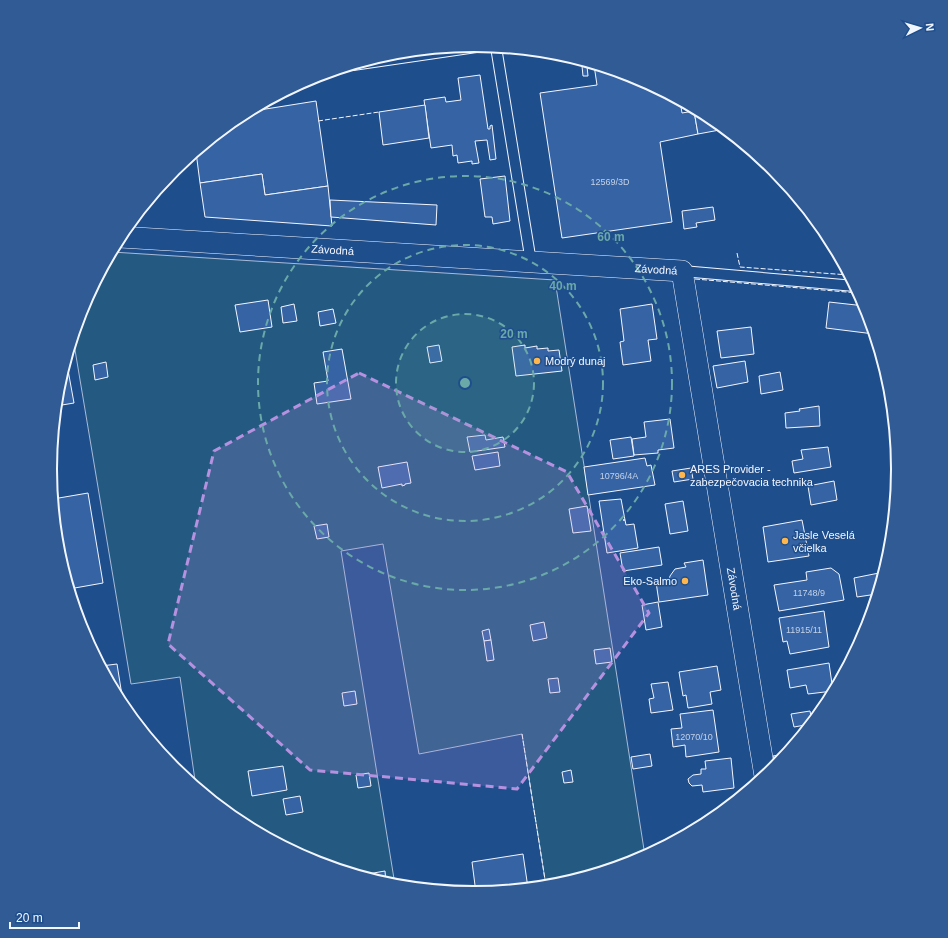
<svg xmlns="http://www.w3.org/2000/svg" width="948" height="938" font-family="Helvetica,sans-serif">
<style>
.green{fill:#245a82;stroke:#a8bbd7}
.building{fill:#3563a3;stroke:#f2f6ff}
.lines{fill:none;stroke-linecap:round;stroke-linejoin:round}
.service-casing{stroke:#f2f6ff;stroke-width:12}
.minor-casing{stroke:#f2f6ff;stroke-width:22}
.service{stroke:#1f4e8c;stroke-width:10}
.minor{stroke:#1f4e8c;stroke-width:21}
.fence{stroke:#f2f6ff;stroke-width:1;stroke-dasharray:5 2;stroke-linecap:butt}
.marked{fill:#b691df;fill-opacity:0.2;stroke:#b691df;stroke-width:3;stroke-dasharray:8 5;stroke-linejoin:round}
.ring{fill:none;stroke:#6aa9a8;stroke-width:2;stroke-dasharray:7 5}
.poi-dot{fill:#ffb74d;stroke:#1f4e8c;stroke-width:1.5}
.labels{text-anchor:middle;stroke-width:3;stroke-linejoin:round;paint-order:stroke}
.number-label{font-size:9px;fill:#c3d1e8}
.street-label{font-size:11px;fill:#f2f6ff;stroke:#1f4e8c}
.poi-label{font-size:11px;fill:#f2f6ff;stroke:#1f4e8c;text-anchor:start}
.rim{fill:none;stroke:#f2f6ff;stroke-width:2}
.centre{fill:#6aa9a8;stroke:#1f4e8c;stroke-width:2}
.ring-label{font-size:12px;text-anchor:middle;font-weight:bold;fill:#6aa9a8;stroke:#1f4e8c;stroke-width:3;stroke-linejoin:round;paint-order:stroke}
</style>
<rect width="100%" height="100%" fill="#1f4e8c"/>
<!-- green -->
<polygon class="green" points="112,252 555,280 645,856 636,861 556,885 546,886 522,734 419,754 383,544 341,551 395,885 391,885 312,861 238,821 196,787 180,677 131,684 73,338 82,307"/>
<!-- building -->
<g class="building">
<polygon points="594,65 636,77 680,101 682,113 694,111 698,134 660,142 672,222 562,238 540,93 597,85"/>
<polygon points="582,66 587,66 588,76 583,76"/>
<polygon points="480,75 488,129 490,129 490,126 492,125 496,159 490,160 487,140 475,141 479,163 472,164 472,161 458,163 457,155 453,156 452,145 431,148 424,100 445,97 446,102 461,100 458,78"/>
<polygon points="316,101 328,186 265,195 262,174 200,183 196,152 239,116 247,112"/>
<polygon points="425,105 429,138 383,145 379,112"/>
<polygon points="694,111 699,111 710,117 725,129 698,134"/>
<polygon points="262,174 265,195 328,186 332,226 205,217 200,183"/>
<polygon points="505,176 510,221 493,224 492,217 485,217 480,179"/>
<polygon points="330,200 437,205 436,225 331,217"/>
<polygon points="713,207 715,220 696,223 697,227 684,229 682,211"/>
<polygon points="268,300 272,327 240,332 235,305"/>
<polygon points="829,302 865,306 874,334 826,328"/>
<polygon points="294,304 297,321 283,323 281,307"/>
<polygon points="652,304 657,339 648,340 651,361 623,365 620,342 624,341 620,309"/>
<polygon points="333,309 336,323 320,326 318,312"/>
<polygon points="751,327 754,354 721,358 717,331"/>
<polygon points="439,345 442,361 430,363 427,347"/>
<polygon points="525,345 525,348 537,346 537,349 548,348 548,351 559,350 562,371 516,376 512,347"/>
<polygon points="342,349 351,399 317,404 314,383 328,381 323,352"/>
<polygon points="66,359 74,403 56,406 58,386"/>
<polygon points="745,361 748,382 717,388 713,366"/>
<polygon points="106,362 108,377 95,380 93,365"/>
<polygon points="780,372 783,390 761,394 759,376"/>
<polygon points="819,406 820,426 786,428 785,413 800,411 799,409"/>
<polygon points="670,419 674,448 658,450 658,453 634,455 632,439 646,437 644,422"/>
<polygon points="485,435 486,440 503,437 505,447 470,452 467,437"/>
<polygon points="631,437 634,456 613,459 610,440"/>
<polygon points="828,447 831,467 794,473 792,461 803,459 801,450"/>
<polygon points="498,452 500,466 475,470 472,456"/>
<polygon points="645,458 647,466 651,465 655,485 588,495 584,467"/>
<polygon points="407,462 411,483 405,484 405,485 402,486 402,484 382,488 378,467"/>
<polygon points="691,468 693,479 674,482 672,471"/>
<polygon points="834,481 837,500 811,505 808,486"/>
<polygon points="88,493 103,583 69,589 58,551 53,499"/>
<polygon points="621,499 625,520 623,520 625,520 626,525 634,524 638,548 607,553 599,501"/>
<polygon points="683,501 688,531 670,534 665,504"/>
<polygon points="587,506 591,531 573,533 569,509"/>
<polygon points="802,520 809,556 768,562 763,527"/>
<polygon points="327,524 329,537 317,539 314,526"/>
<polygon points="659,547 662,565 623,571 620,553"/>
<polygon points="703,560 708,595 659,602 656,582 669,580 670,576 675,569 686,567 684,563"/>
<polygon points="831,568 839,574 844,600 779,611 774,585 807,580 806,572"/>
<polygon points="884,572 877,594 857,597 854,578"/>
<polygon points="658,602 662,627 646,630 642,605"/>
<polygon points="824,611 829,647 790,654 787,641 783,642 779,618"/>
<polygon points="544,622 547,638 533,641 530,625"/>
<polygon points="489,629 491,640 484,641 482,631"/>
<polygon points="491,640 494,660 487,661 484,641"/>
<polygon points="610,648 612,662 596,664 594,650"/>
<polygon points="829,663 833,691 808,694 806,685 790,688 787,670"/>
<polygon points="117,664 124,708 121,704 101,666"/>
<polygon points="717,666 721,690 710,692 712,704 688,708 686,695 683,696 679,672"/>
<polygon points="558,678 560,692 550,693 548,679"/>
<polygon points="668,682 673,710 651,713 649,699 654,698 651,684"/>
<polygon points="355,691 357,704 344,706 342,693"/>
<polygon points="713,710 719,752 686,757 685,745 673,747 671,729 682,728 680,714"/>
<polygon points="810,711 812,722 811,724 794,727 791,714"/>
<polygon points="650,754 652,766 633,769 631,757"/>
<polygon points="786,754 775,768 773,756"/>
<polygon points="731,758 734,788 703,792 702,785 692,786 689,783 688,779 693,775 701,774 701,769 706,769 705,761"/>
<polygon points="283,766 287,790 252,796 248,771"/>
<polygon points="571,770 573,782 564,783 562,772"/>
<polygon points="369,773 371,786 358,788 356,775"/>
<polygon points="300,796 303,812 286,815 283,799"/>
<polygon points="523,854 528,888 476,893 472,862"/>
<polygon points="385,871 386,883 363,876 362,875"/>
</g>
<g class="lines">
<defs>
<g id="service">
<polyline points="496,47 531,262"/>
<polyline points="353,65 483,46"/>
<polyline points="682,271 855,286"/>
</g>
<g id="minor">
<path id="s1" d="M120 237 682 271 765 776"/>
</g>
</defs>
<!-- service casing -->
<use href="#service" class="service-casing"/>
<!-- minor casing -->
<use href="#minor" class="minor-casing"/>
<!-- service -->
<use href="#service" class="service"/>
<!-- minor -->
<use href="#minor" class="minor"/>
<!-- fence -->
<g class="fence">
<polyline points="318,121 379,112"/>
<polyline points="737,253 740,267 849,275"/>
<polyline points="695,279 858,293"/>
<polyline points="522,734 546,886"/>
</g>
</g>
<!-- marked area -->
<path class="marked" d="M359 373 567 472 649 613 517 789 310 770 168 644 214 451Z"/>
<!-- distance rings -->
<circle cx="465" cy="383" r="69" fill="#6aa9a8" fill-opacity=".12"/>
<g class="ring">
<circle cx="465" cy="383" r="69"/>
<circle cx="465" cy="383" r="138"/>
<circle cx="465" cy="383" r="207"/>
</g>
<!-- markers -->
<g class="poi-dot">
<circle cx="537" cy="361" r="4"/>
<circle cx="682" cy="475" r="4"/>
<circle cx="785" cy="541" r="4"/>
<circle cx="685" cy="581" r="4"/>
</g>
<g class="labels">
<!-- number labels -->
<g class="number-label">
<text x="610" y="185">12569/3D</text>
<text x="619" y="479">10796/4A</text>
<text x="809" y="596">11748/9</text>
<text x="804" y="633">11915/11</text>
<text x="694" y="740">12070/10</text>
</g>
<!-- street labels -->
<g class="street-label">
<text dy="4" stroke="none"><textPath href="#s1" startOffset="213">Závodná</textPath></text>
<text dy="4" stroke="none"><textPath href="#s1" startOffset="537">Závodná</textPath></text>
<text dy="4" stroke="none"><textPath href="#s1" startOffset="885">Závodná</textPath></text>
</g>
<!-- poi labels -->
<g class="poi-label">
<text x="545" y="365">Modrý dunaj</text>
<text x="690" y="473">ARES Provider -<tspan x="690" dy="13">zabezpečovacia technika</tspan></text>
<text x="793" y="539">Jasle Veselá<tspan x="793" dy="13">včielka</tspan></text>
<text x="677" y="585" text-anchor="end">Eko-Salmo</text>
</g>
</g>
<!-- crop -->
<path d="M0 0H948V938H0ZM57 469a417 417 0 1 1 834 0a417 417 0 1 1-834 0Z" fill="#305b95" fill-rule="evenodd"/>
<path class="rim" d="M57 469a417 417 0 1 1 834 0a417 417 0 1 1-834 0Z"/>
<circle cx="465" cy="383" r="6" class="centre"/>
<g class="ring-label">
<text x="611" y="241">60 m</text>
<text x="563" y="290">40 m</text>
<text x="514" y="338">20 m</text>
</g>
<!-- north arrow -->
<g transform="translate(920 28) rotate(85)" stroke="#1f4e8c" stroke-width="3" paint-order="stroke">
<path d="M0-3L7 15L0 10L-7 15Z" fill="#f2f6ff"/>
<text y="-6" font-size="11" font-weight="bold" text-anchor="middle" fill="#f2f6ff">N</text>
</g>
<!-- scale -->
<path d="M10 922v6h69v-6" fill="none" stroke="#f2f6ff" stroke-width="2"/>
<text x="16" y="922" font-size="12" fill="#f2f6ff" stroke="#1f4e8c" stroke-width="3" paint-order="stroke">20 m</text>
</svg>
